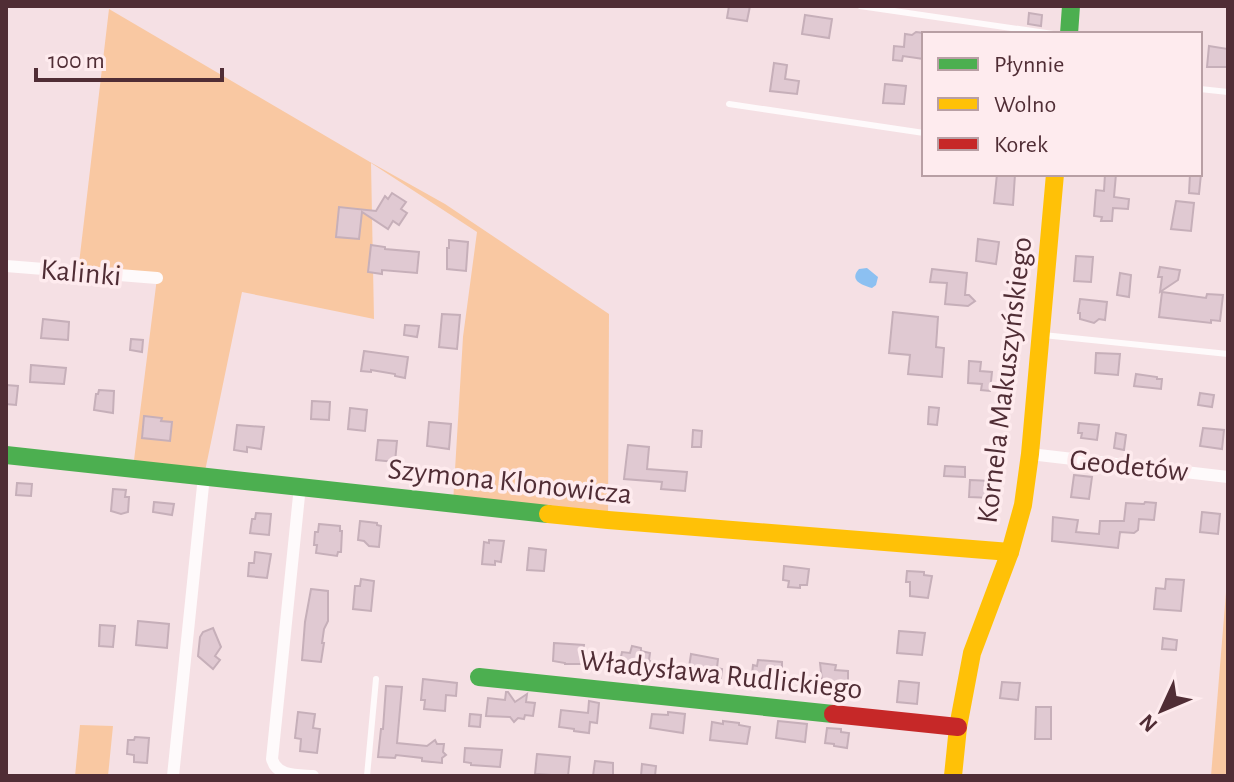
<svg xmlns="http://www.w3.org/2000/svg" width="1234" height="782" font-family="'Alegreya Sans',sans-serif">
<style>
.green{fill:#f9c8a2}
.water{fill:#8cc0f1}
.building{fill:#e0c9d2;stroke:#c6afb9;stroke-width:2}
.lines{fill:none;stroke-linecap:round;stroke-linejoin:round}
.lane{stroke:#fefafb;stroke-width:6}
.street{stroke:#fefafb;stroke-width:12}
.fast{stroke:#4caf50;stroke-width:18}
.slow{stroke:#ffc107;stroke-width:18}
.jam{stroke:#c62828;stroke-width:18}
.labels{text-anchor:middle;stroke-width:7;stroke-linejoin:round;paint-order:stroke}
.street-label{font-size:30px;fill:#502d35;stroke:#feebee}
</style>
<rect width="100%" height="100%" fill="#f5e0e4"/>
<!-- green -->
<g class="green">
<polygon points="109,9 370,162 445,204 609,314 608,520 453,503 463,337 477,232 371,163 374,319 242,292 204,476 133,468 157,278 78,272"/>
<polygon points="1228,568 1228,776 1211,776"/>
<polygon points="80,725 113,726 108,776 75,776"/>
</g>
<!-- water -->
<path class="water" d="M867 268 878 277 876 285 872 288C861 285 849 280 859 269Z"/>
<!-- building -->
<g class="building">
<polygon points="729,6 750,6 747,21 727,18"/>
<polygon points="1029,13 1042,15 1041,26 1028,24"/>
<polygon points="805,15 832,19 829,38 802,34"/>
<polygon points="916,32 924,33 924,59 903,56 902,61 893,60 894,46 904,47 905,34 912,35"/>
<polygon points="1209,46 1228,49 1228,67 1207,67"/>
<polygon points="774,63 787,65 785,79 799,81 797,94 770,91"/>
<polygon points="885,84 906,86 904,104 883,103"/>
<polygon points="997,174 1015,174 1013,205 994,203"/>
<polygon points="1105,174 1116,174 1114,197 1129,199 1128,209 1113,208 1112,221 1101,221 1102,217 1094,216 1096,190 1104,191"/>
<polygon points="1190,174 1201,174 1199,194 1189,193"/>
<polygon points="392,193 406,202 401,209 407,213 399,225 393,221 388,229 362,212 359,239 336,237 339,207 376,211 385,196 388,199"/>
<polygon points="1176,201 1194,203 1191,231 1171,229"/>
<polygon points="978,239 999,242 996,264 976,261"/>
<polygon points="449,240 468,242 466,271 447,269 447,248 449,248"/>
<polygon points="371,245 385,247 385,249 419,252 417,273 382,270 382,274 368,272"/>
<polygon points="1076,256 1093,257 1091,282 1074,281"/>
<polygon points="1160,267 1180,270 1178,280 1160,292 1162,277 1158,277"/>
<polygon points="932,269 967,273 965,295 969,295 975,301 968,306 945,304 947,283 930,282"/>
<polygon points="1120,273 1131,275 1129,297 1117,295"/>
<polygon points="1162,292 1206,298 1207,294 1223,295 1220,321 1211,320 1211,323 1159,317"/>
<polygon points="1080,299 1107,302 1105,320 1099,319 1094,323 1080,319 1080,313 1078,313"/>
<polygon points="893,312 938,317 936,347 944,348 942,377 908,374 910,355 889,353"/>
<polygon points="442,314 460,315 457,349 439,347"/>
<polygon points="43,319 69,322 68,340 41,338"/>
<polygon points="405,325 419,326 417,337 404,335"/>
<polygon points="131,339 143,340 142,352 130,350"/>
<polygon points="364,351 408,357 405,378 395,376 395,374 371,370 371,372 361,371"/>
<polygon points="1096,353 1120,354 1118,375 1095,373"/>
<polygon points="969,361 981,362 980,371 992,372 990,391 981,390 982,384 968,383"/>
<polygon points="31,365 66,368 64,384 30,382"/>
<polygon points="1136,374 1157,377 1157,379 1162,379 1161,389 1134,386"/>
<polygon points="6,385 18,386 16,405 6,404"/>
<polygon points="99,390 114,391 113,413 94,410 96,394 98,394"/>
<polygon points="1200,393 1214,395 1212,407 1198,405"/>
<polygon points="312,401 330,402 329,420 311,419"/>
<polygon points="929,407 939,408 937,425 928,424"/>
<polygon points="350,408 367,410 365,431 348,429"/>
<polygon points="144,416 162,418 161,421 172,422 170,441 142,438"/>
<polygon points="429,422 451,424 449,449 427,446"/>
<polygon points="1079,423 1099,425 1097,440 1081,438 1082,433 1078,433"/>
<polygon points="237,425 264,427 261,449 247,447 247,452 234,450"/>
<polygon points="1203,428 1224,430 1222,449 1200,446"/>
<polygon points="693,430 702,431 701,447 692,447"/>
<polygon points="1116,433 1126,435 1124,450 1114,448"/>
<polygon points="378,440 397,441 395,462 376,460"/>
<polygon points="628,445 649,447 647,469 687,472 685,491 661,489 662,482 624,479"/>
<polygon points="945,466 965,467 965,477 944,476"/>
<polygon points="1074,475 1092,477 1089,499 1071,497"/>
<polygon points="970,480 992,481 992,498 969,497"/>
<polygon points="17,483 32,484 31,496 16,495"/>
<polygon points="113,489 126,490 125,497 129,497 128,512 121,514 111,511"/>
<polygon points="154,502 174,504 172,515 153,512"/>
<polygon points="1145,502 1156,503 1154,520 1139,519 1138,530 1134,533 1120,532 1118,548 1052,541 1053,517 1078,520 1076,532 1099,534 1100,521 1124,521 1126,503 1144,504"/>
<polygon points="1202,512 1220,514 1218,534 1200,532"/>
<polygon points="256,513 271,514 269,535 250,533 252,519 255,519"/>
<polygon points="360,521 377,523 377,525 381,526 379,547 369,546 364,541 358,540"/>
<polygon points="319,524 340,526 340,531 342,531 341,552 338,552 337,556 316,553 317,545 314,545 315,532 318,532"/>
<polygon points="489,540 504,541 501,562 495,561 495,565 482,564 484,542 489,543"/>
<polygon points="529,548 546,550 544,571 527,570"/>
<polygon points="255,552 271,554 267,578 248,576 249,563 254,563"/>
<polygon points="784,566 809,569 807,585 800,585 800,588 788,587 789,581 783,580"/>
<polygon points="907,571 924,572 924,575 932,576 928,598 910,596 910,582 906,582"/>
<polygon points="361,579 374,581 371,611 353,609 355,586 360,586"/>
<polygon points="1166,579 1184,580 1181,611 1154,609 1156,588 1165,589"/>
<polygon points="311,589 328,591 328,621 324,629 322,643 324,643 321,662 302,660 305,622"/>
<polygon points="138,621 169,624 167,648 136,645"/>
<polygon points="100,625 115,626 113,647 99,646"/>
<polygon points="213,628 221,647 215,656 220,660 213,669 198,656 200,637 203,632"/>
<polygon points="899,631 925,633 922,655 897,653"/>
<polygon points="1163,638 1177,640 1176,650 1162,649"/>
<polygon points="554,643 584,645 582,664 565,664 565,663 553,661"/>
<polygon points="632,646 641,648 641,651 650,653 649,660 651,662 648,665 647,672 640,671 639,674 627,672 628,668 619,666 622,652 630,653"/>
<polygon points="691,654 718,659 717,668 722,669 721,678 716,678 715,681 702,680 702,676 688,674"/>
<polygon points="758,660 782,662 782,682 765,680 765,684 751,683 753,665 757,666"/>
<polygon points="820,663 836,665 835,670 848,671 848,687 846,692 823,689"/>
<polygon points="423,679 457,683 456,696 446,695 445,711 424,709 425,700 421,700"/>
<polygon points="899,681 919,683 917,704 897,702"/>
<polygon points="1002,682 1020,683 1018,700 1000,698"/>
<polygon points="386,686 402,687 397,743 427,746 435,740 437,744 444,744 443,752 446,755 442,758 442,763 422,761 422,758 396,755 395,758 378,757 381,729 383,729"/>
<polygon points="506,692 508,692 515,702 527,694 526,702 535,703 533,716 525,715 524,719 518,718 514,722 510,717 486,716 488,698 505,700"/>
<polygon points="589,701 599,703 597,723 590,722 589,733 574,731 574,729 559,727 561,710 588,713"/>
<polygon points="1036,707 1051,707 1051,739 1035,739"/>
<polygon points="298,712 315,714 313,728 320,729 317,753 300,751 301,739 295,738"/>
<polygon points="668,712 685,714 683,733 650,728 652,714 668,715"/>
<polygon points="470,714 481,715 480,727 469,726"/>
<polygon points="723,721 739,723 739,725 750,727 747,744 710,740 712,722 723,724"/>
<polygon points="778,721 807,724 805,742 776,738"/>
<polygon points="827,728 841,729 841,732 849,733 847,748 834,746 834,744 825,743"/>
<polygon points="135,737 149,738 147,763 134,762 134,755 127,754 128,740 134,740"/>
<polygon points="465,748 502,750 500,767 471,765 471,763 464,762"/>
<polygon points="537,754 570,757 568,776 535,774"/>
<polygon points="595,761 613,763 613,776 593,776"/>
<polygon points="642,764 656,766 655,776 641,776"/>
</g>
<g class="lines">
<!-- lane -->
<g class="lane">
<polyline points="860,6 1053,34"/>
<polyline points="1200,89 1228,92"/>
<polyline points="729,104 924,133"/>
<polyline points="1043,335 1228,354"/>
<polyline points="367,776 376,679"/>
</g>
<!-- street -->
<g class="street">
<polyline points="6,266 157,278"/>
<polyline points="1030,454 1228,477"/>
<path d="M300 486 272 759C277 777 297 775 313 776"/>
<polyline points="173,776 204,476"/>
</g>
<!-- fast -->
<g class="fast">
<polyline points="1069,34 1071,6"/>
<polyline points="6,455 548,514"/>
<polyline points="479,677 833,714"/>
</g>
<!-- slow -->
<g class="slow">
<polyline points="548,514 608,520 1010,552"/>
<polyline points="953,776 958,727 972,653 1010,552 1023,505 1030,454 1055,174"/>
</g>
<!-- jam -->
<polyline class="jam" points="833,714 958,727"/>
</g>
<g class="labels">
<!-- street labels -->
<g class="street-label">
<text transform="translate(81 272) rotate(5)" y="10">Kalinki</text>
<text transform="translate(1004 380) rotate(-83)" y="10">Kornela Makuszyńskiego</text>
<text transform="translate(1129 465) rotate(6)" y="10">Geodetów</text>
<text transform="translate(510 481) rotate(6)" y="10">Szymona Klonowicza</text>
<text transform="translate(721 674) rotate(6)" y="10">Władysława Rudlickiego</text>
</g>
</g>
<!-- border -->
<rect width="1234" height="782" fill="none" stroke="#502d35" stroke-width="16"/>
<!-- legend -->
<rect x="922" y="32" width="280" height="144" fill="#feebee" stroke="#b89fa4" stroke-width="2"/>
<rect x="938" y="58" width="40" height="12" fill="#4caf50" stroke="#b89fa4" stroke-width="2"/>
<text x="994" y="72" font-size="24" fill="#502d35">Płynnie</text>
<rect x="938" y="98" width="40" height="12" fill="#ffc107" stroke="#b89fa4" stroke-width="2"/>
<text x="994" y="112" font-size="24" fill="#502d35">Wolno</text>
<rect x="938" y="138" width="40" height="12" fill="#c62828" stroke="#b89fa4" stroke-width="2"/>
<text x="994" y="152" font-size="24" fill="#502d35">Korek</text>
<!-- north arrow -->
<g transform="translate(1162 710) rotate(226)" stroke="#feebee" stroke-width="6" paint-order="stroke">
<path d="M0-6L14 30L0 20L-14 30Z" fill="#502d35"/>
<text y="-12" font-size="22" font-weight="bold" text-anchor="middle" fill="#502d35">N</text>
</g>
<!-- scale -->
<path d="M36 68v12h186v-12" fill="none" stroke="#502d35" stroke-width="4"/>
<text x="48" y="68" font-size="24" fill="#502d35" stroke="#feebee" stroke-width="6" paint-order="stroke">100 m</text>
</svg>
